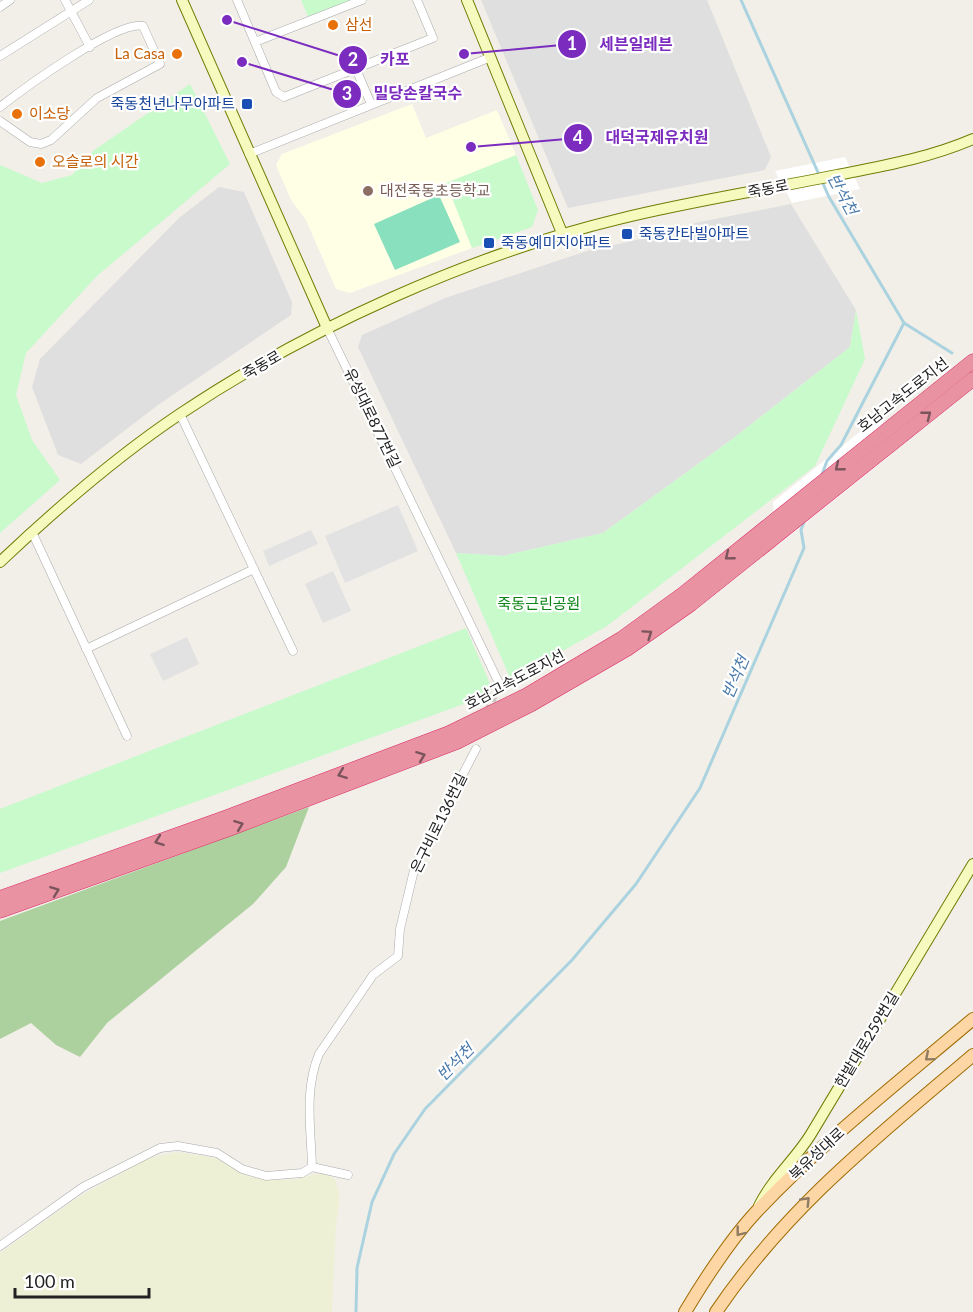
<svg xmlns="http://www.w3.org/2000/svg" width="973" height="1312" font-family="Lato,'Noto Sans KR',sans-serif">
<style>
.residential{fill:#e0dfdf}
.education{fill:#ffffe5}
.farmland{fill:#eef0d5}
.forest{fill:#add19e}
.park{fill:#c8facc}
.pitch{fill:#88e0be}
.parking{fill:#e2e2e2}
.pier{fill:#fff}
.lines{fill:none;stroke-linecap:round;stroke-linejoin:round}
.stream{stroke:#aad3df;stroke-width:3}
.street-tunnel{stroke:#c8c6c1;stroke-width:8;stroke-dasharray:8 4;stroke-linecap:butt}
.street-casing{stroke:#a9a9a9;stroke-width:9}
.secondary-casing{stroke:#707d05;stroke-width:12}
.primary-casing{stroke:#a06b00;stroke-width:14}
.highway-casing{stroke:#dc2a67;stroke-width:15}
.street{stroke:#fff;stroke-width:8}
.secondary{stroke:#f7fabf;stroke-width:10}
.primary{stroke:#fcd6a4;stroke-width:12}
.highway{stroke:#e892a2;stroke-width:14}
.oneway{stroke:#7b545c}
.oneway2{stroke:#8f7c63}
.food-dot{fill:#e8710a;stroke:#fff;stroke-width:2}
.transit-dot{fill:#1a4fb4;stroke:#fff;stroke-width:2}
.education-dot{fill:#8d6e63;stroke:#fff;stroke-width:2}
.labels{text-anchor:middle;stroke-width:4.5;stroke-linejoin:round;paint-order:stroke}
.food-label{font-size:15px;fill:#c56008;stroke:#fff;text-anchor:start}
.transit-label{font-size:15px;fill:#164399;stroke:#fff;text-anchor:start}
.street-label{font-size:15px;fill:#222;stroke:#fff}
.education-label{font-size:15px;fill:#785e54;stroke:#fff;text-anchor:start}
.park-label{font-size:15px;fill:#0c8416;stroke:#fff}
.water-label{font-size:16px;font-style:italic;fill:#4a7aab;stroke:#fff}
.leader{fill:none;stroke:#7b2cbf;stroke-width:2}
.callout-dot{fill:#7b2cbf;stroke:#fff;stroke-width:2}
.mark-label{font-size:18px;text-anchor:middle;font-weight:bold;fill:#fff}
.callout-label{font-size:16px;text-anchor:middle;font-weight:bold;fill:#7b2cbf;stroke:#fff;stroke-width:4.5;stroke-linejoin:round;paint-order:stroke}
</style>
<rect width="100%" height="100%" fill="#f2efe9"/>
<!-- residential -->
<g class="residential">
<polygon points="481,0 707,0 771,157 765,170 568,208"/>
<polygon points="219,187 244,192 292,302 291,315 158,405 81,464 58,455 32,387 40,359 179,218"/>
<polygon points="791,204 856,310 850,347 731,440 603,533 503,556 456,553 358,347 362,335 445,298 587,251 685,229 695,223"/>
</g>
<!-- education -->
<polygon class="education" points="412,104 426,138 497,110 516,155 447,183 472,248 350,293 336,289 306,220 291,200 276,165 282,154"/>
<!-- farmland -->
<polygon class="farmland" points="177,1152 216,1158 248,1176 264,1179 291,1180 322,1173 330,1175 336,1181 340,1198 336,1225 332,1312 0,1312 0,1253 80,1196 148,1158"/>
<!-- forest -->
<polygon class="forest" points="309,807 286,867 253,904 107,1023 80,1057 56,1045 31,1023 0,1039 0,921"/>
<!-- park -->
<g class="park">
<polygon points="301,0 351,0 308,17"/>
<polygon points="190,84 230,164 97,276 26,353 16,395 32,440 60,480 0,533 0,165 42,183 72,175 93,151"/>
<polygon points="516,155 538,210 532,227 472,248 446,183"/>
<polygon points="856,310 865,359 815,466 607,626 511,680 456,553 503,556 603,533 731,440 850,347"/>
<polygon points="466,628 491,686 483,697 0,873 0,809"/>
</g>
<!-- pitch -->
<polygon class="pitch" points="439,195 460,242 395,270 374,224"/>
<!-- parking -->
<g class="parking">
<polygon points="398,505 418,551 345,583 325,536"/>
<polygon points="311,530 318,544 269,566 263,551"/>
<polygon points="333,571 351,611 323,623 305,584"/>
<polygon points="187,637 199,664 163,681 150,654"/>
</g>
<!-- pier -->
<g class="pier">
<polygon points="845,157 860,189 792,203 775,171"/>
<polygon points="882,414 887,458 777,546 773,502"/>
</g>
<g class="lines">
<!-- stream -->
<g class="stream">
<polyline points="741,0 829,197 904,323 841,445 827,461 821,477"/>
<polyline points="904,323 952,353"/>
<polyline points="356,1312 357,1268 372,1202 394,1154 425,1109 572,960 636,884 700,788 804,548 801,530 805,519"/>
</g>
<!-- street-tunnel -->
<polyline class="street-tunnel" points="488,713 498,681"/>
<defs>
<g id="street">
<polyline points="65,0 90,47"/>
<polyline points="237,0 276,92 284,97 433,38 417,0"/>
<polyline points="0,7 10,0"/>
<polyline points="255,42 362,0"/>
<polyline points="0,56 89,0"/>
<polyline points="356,69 371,104"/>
<path d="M0 107C23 89 117 20 143 26L160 64 97 98 51 140 41 144 30 142 0 121"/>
<polyline points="249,154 491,57"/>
<polyline points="328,330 498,681"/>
<polyline points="180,414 293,651"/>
<polyline points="32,532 127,736"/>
<polyline points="86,649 254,569"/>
<polyline points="312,1167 348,1175"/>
<path d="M0 1246 83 1187 160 1148 178 1146 217 1153 242 1169 266 1176 302 1173 312 1167C311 1128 304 1090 319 1054L373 975 398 956 400 929 415 866 476 749"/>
</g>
<g id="secondary">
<polyline points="182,0 328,330"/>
<polyline points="467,0 562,233"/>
<path d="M0 562C55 510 117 456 180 414 308 328 470 255 619 219 691 201 765 190 837 175 883 166 929 158 973 139"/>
<path d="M759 1206C772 1179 795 1160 811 1134L973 864"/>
</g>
<g id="primary">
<path d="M685 1312C706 1277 729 1241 757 1211 823 1141 900 1081 973 1019"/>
<path d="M716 1312C787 1207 878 1136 973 1055"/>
</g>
<g id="highway">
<polyline points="0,898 227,817 449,733 527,695 621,639 683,594 973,361"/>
<polyline points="0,911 232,828 457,742 532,704 627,649 691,604 973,379"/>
</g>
</defs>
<!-- street casing -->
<use href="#street" class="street-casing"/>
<!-- secondary casing -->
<use href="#secondary" class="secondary-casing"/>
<!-- primary casing -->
<use href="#primary" class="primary-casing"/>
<!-- highway casing -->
<use href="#highway" class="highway-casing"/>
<!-- street -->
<use href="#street" class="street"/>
<!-- secondary -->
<use href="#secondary" class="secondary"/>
<!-- primary -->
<use href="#primary" class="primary"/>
<!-- highway -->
<use href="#highway" class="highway"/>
</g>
<!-- one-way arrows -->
<defs><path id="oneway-chevron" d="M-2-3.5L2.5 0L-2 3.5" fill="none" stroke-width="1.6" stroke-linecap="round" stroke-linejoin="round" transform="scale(1.5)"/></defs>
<g class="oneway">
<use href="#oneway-chevron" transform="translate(927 415) rotate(-38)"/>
<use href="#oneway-chevron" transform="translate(839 467) rotate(141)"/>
<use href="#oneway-chevron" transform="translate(729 556) rotate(141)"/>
<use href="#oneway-chevron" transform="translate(648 634) rotate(-35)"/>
<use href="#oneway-chevron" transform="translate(421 756) rotate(-21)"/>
<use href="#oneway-chevron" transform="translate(342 774) rotate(159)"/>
<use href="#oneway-chevron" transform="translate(239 825) rotate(-21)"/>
<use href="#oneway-chevron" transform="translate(159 841) rotate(160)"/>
<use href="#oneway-chevron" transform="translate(55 891) rotate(-20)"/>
</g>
<g class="oneway2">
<use href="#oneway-chevron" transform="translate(929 1057) rotate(140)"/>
<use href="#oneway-chevron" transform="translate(806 1201) rotate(-46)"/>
<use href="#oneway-chevron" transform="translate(740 1232) rotate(128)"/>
</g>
<!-- markers -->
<g class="food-dot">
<circle cx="333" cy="25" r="6"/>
<circle cx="177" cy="54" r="6"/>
<circle cx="17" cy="114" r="6"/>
<circle cx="40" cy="162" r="6"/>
</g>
<g class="transit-dot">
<rect x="241" y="98" width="12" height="12" rx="3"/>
<rect x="621" y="228" width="12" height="12" rx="3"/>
<rect x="483" y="237" width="12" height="12" rx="3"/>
</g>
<circle class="education-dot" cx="368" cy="191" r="6"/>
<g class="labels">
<!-- food labels -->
<g class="food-label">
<text x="345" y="30">삼선</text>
<text x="165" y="59" text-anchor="end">La Casa</text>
<text x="29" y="119">이소당</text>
<text x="52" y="167">오슬로의 시간</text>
</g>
<!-- transit labels -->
<g class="transit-label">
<text x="235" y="109" text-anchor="end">죽동천년나무아파트</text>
<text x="639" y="239">죽동칸타빌아파트</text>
<text x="501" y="248">죽동예미지아파트</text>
</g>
<!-- street labels -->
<g class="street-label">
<text transform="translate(768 189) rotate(-11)" y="5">죽동로</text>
<text transform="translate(262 365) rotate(-30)" y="5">죽동로</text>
<text transform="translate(903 395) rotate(-38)" y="5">호남고속도로지선</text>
<text transform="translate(372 418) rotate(64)" y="5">유성대로877번길</text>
<text transform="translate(515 680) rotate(-28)" y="5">호남고속도로지선</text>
<text transform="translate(439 823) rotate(-64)" y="5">은구비로136번길</text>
<text transform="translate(867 1040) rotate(-59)" y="5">한밭대로259번길</text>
<text transform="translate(817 1154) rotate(-43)" y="5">북유성대로</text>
</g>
<!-- education labels -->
<g class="education-label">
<text x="380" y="196">대전죽동초등학교</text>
</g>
<!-- park labels -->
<g class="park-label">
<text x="539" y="609">죽동근린공원</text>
</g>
<!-- water labels -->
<g class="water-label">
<text transform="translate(843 194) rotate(62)" y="6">반석천</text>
<text transform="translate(735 677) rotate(-67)" y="6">반석천</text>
<text transform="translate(455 1062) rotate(-45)" y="6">반석천</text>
</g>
</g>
<!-- callouts -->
<path class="leader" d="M464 54L572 44M227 20L353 60M242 62L347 94M471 147L578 138"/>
<g class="callout-dot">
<circle cx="464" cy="54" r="6"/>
<circle cx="227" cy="20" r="6"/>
<circle cx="242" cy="62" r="6"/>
<circle cx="471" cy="147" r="6"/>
<circle cx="572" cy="44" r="15"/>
<circle cx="353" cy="60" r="15"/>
<circle cx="347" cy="94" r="15"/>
<circle cx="578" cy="138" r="15"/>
</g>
<g class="mark-label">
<text x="572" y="50">1</text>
<text x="353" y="66">2</text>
<text x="347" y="100">3</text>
<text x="578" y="144">4</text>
</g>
<g class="callout-label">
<text x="636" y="50">세븐일레븐</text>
<text x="395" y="65">카포</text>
<text x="418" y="99">밀당손칼국수</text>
<text x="657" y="143">대덕국제유치원</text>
</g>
<!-- scale -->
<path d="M15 1288v9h134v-9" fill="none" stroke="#222222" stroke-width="3"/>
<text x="24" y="1288" font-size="18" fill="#222222" stroke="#ffffff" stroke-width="4.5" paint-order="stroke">100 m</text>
</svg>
